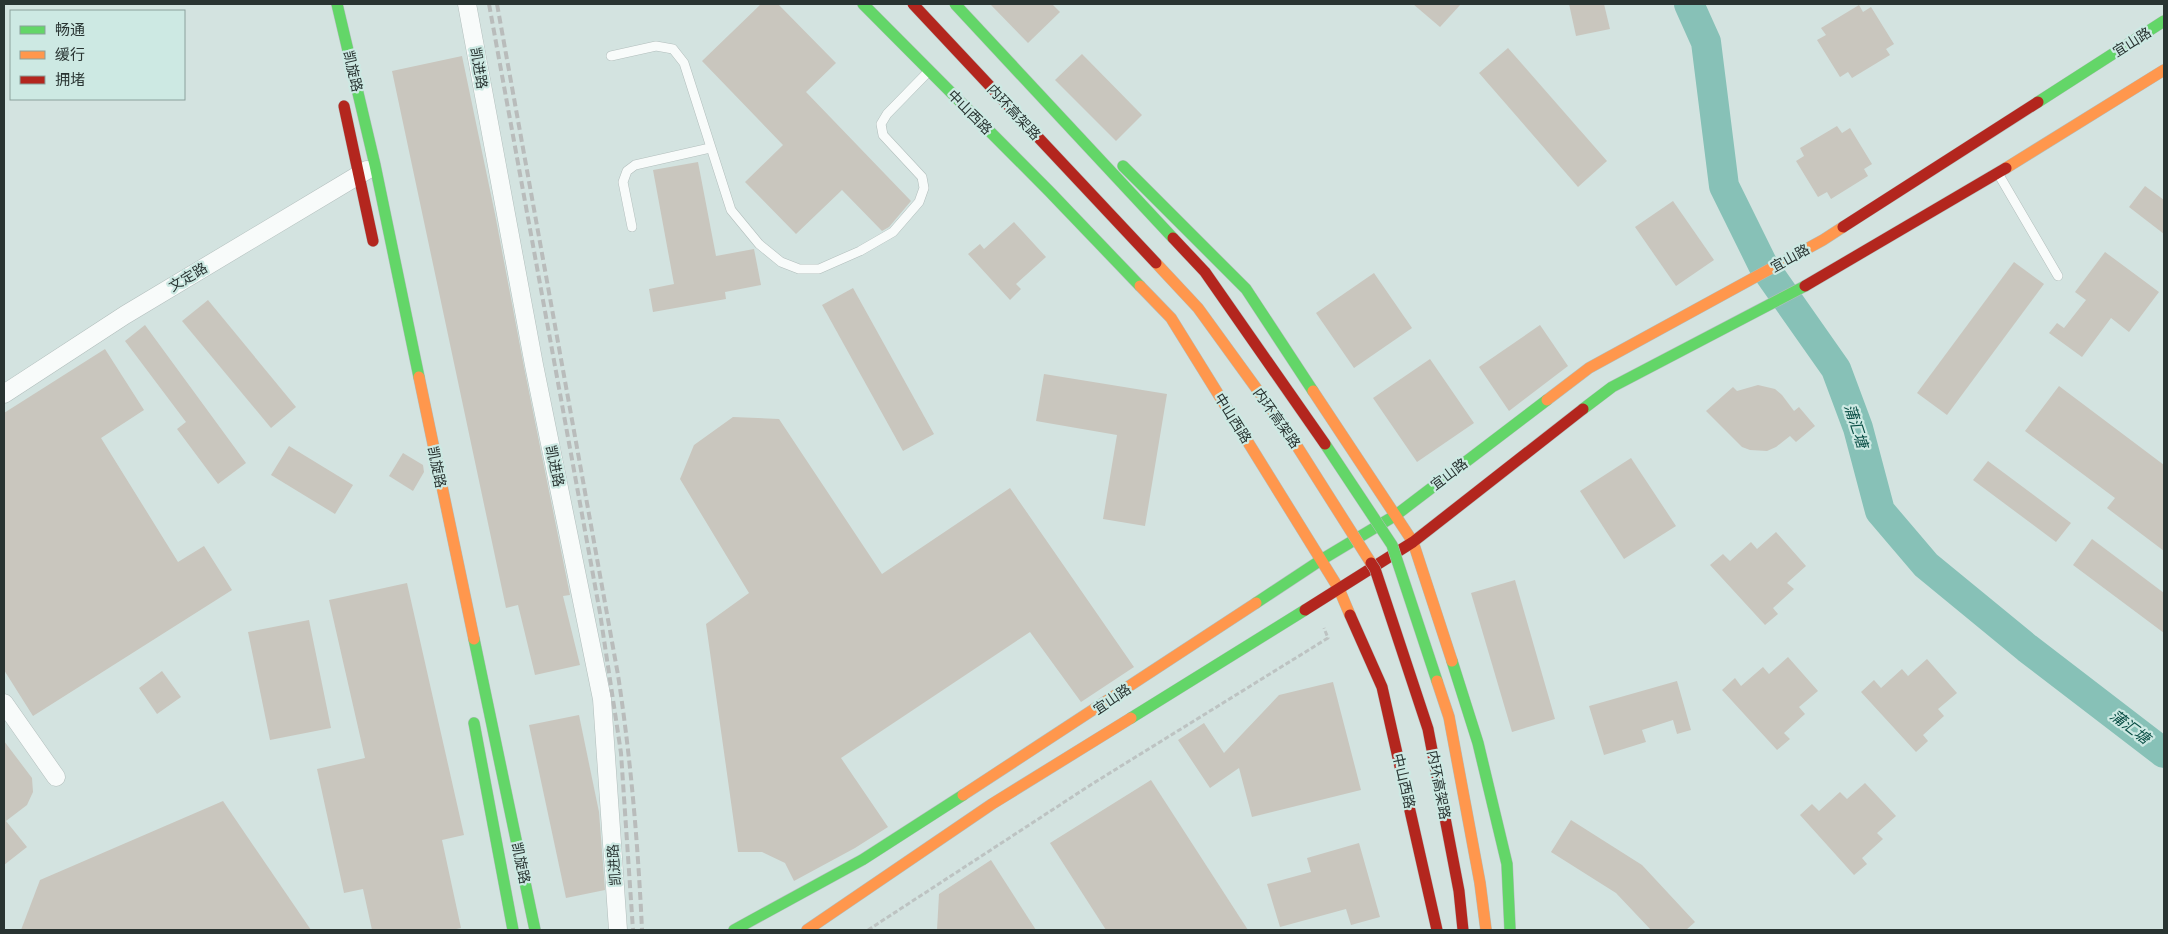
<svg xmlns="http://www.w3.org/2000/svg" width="2168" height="934" font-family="Montserrat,'Noto Sans SC',sans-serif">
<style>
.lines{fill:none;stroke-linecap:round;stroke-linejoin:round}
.river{stroke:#87c1b7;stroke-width:30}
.building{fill:#c9c6be}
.lane-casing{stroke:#b2bebc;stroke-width:10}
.street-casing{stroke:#b2bebc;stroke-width:19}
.fast-casing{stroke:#b2bebc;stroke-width:12}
.slow-casing{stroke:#b2bebc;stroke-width:12}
.jam-casing{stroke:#b2bebc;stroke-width:12}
.path{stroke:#bdc3c2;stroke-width:3;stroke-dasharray:5 2.5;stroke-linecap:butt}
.lane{stroke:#f8fbfa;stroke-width:9}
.street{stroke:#f8fbfa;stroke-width:18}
.fast{stroke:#63d668;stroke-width:11}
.slow{stroke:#ff974d;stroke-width:11}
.jam{stroke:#b3261e;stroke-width:11}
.rail{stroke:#b9bcbb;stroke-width:4;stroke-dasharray:8 4;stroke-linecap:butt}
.fast-bridge-casing{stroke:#b2bebc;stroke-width:12;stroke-linecap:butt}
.slow-bridge-casing{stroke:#b2bebc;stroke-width:12;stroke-linecap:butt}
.jam-bridge-casing{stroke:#b2bebc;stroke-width:12;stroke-linecap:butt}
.fast-bridge{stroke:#63d668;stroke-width:11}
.slow-bridge{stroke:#ff974d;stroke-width:11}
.jam-bridge{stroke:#b3261e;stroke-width:11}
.labels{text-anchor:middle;stroke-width:4.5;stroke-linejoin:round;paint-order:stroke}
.street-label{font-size:14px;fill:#293432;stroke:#cde9e3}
.water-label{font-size:15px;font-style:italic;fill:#094e45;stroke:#cde9e3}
</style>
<rect width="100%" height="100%" fill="#d3e3e0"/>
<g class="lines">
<!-- river -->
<polyline class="river" points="1689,4 1706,42 1724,186 1763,265 1836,369 1858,428 1880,511 1926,565 2027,648 2164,753"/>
</g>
<!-- building -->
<g class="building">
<polygon points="761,4 778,4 836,63 806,92 911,201 889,227 882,231 842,190 796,234 745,182 783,145 702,61"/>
<polygon points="990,4 1052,4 1060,12 1028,43"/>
<polygon points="1413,4 1461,4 1440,27"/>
<polygon points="1569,4 1604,4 1610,29 1576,36"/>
<polygon points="1859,5 1863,12 1871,7 1894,44 1886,49 1890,55 1852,78 1848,72 1840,77 1817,40 1826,35 1821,28"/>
<polygon points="1508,48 1607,161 1578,187 1479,73"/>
<polygon points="1082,54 1142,115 1116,141 1055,80"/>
<polygon points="462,56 495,214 524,367 570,595 563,596 580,665 535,675 518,605 506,608 392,71"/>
<polygon points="1837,126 1842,133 1850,128 1872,164 1864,169 1868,176 1831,199 1827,192 1818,197 1796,161 1804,156 1800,148"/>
<polygon points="698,162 716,256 754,249 761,285 725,292 726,299 653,312 649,289 674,284 653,170"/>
<polygon points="2145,186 2164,200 2164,234 2129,207"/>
<polygon points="1673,201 1714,260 1676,286 1635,227"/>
<polygon points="1014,222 1046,257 1016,284 1021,289 1010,300 968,254 980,244 984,249"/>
<polygon points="2105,252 2159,292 2129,332 2111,318 2082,357 2049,333 2057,323 2064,328 2086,300 2075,292"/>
<polygon points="2014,262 2044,284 1947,415 1917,393"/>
<polygon points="1374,273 1412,328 1354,368 1316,313"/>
<polygon points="853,288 934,434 903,451 822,305"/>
<polygon points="208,300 296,407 271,428 182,321"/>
<polygon points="145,325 246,463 218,484 177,429 186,422 125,341"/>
<polygon points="1540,325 1568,366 1509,411 1479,367"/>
<polygon points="105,349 144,410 101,438 178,562 204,546 232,590 33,716 4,670 4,413"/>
<polygon points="1430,359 1474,423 1417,462 1373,398"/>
<polygon points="1044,374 1167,394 1145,526 1103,519 1117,435 1036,421"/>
<polygon points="1758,385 1775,389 1782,395 1794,411 1799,407 1815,426 1796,442 1790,436 1776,447 1767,451 1750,450 1742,447 1706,411 1733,387 1737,391"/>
<polygon points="2059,386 2164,465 2164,551 2107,508 2115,498 2025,431"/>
<polygon points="733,417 779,419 882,574 1010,488 1134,667 1081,702 1030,632 841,758 888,827 855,848 794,881 785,863 762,852 738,852 706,624 749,593 680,479 694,445"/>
<polygon points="289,446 353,485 335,514 271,475"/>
<polygon points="403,453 423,465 424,472 413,491 389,476"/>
<polygon points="1631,458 1676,526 1624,559 1580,491"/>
<polygon points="1988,461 2071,523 2056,542 1973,480"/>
<polygon points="1776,532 1806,566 1787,583 1794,589 1773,608 1778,614 1765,625 1710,565 1723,554 1730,561 1751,542 1757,549"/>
<polygon points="2092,539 2164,593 2164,633 2073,565"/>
<polygon points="1515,580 1555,719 1512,732 1471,593"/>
<polygon points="407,583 464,835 442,840 461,928 452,930 372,930 363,889 344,893 317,769 365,758 329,600"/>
<polygon points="309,620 331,728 270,740 248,632"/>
<polygon points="1788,657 1818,691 1799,707 1805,714 1784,733 1790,739 1777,750 1722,690 1735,678 1741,686 1763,667 1769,674"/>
<polygon points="1927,659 1957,693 1938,709 1944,716 1923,735 1928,741 1916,752 1861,692 1874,680 1881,688 1902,669 1908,676"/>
<polygon points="162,671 181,697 157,714 139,688"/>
<polygon points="1677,681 1691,730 1677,734 1673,720 1642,730 1646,742 1604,755 1589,706"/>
<polygon points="1333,682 1361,790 1252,817 1239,768 1210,788 1178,740 1204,723 1224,753 1279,695"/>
<polygon points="579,715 599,812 605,890 566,898 529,725"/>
<polygon points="4,741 32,778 33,792 27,805 6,821 27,847 4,865"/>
<polygon points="1151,780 1248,930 1106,930 1050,843"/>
<polygon points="1865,783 1896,816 1877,833 1883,839 1862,858 1867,864 1854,875 1800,815 1812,804 1819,811 1840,792 1847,799"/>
<polygon points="223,801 311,930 21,930 40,880"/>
<polygon points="1571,820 1642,865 1695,922 1686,930 1651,930 1616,893 1551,852"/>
<polygon points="1359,843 1380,917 1351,925 1346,909 1280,927 1267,884 1311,872 1307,858"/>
<polygon points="991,860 1036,930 937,930 939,894"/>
</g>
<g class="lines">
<defs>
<g id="lane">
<polyline points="611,56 656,46 673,49 684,63 731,210 759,244 781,262 799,269 819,269 860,251 893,232 919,202 924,188 922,177 883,135 881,124 887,114 927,73"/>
<polyline points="1999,175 2058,276"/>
<polyline points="632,227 623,182 627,171 635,165 710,148"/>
</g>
<g id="street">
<polyline points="467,4 534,365 602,699 618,930"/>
<polyline points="4,394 125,315 367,170"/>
<polyline points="4,703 56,777"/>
</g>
<g id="fast">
<polyline points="337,4 375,165 419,377"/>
<polyline points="863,4 1049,191 1140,286"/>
<polyline points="2038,102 2164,21"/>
<polyline points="1123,166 1246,289 1313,391"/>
<polyline points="1583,409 1612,387 1805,286"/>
<polyline points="1256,603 1321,560 1396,515 1547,400"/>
<polyline points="474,639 535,930"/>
<polyline points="1452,661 1478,743 1507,864 1510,930"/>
<polyline points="1131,718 1305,610"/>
<polyline points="474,723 513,930"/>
<polyline points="734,930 862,860 963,795"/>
</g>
<g id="slow">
<polyline points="2006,168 2164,70"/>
<polyline points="1140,286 1171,318 1339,589 1350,615"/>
<polyline points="419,377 474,639"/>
<polyline points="1313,391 1413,542 1452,661"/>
<polyline points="1547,400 1589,368 1823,240 1843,227"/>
<polyline points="963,795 1256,603"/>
<polyline points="807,930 992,804 1131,718"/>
</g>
<g id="jam">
<polyline points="344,106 373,241"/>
<polyline points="1843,227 2038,102"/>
<polyline points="1805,286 2006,168"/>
<polyline points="1305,610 1413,542 1583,409"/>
<polyline points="1350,615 1382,687 1437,930"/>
</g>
</defs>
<!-- lane casing -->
<use href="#lane" class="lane-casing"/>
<!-- street casing -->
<use href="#street" class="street-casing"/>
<!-- fast casing -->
<use href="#fast" class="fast-casing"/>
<!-- slow casing -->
<use href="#slow" class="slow-casing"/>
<!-- jam casing -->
<use href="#jam" class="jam-casing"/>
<!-- path -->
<polyline class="path" points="868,930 1092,784 1328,638 1324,628"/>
<!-- lane -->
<use href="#lane" class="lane"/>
<!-- street -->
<use href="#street" class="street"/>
<!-- fast -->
<use href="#fast" class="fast"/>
<!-- slow -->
<use href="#slow" class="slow"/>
<!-- jam -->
<use href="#jam" class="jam"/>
<!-- rail -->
<g class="rail">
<polyline points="489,4 600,613 621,753 633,930"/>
<path d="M497 4 618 675C631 760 638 845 642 930"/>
</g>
<defs>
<g id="fast-bridge">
<polyline points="955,4 1173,238"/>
<polyline points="1325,444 1392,545 1437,681"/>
</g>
<g id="slow-bridge">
<polyline points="1156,263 1198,308 1288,432 1371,563"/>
<polyline points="1437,681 1449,717 1480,883 1486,930"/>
</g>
<g id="jam-bridge">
<polyline points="913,4 1156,263"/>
<polyline points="1173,238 1205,272 1325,444"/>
<polyline points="1371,563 1375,569 1428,729 1459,891 1463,930"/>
</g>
</defs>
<!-- fast-bridge casing -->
<use href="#fast-bridge" class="fast-bridge-casing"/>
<!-- slow-bridge casing -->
<use href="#slow-bridge" class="slow-bridge-casing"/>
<!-- jam-bridge casing -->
<use href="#jam-bridge" class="jam-bridge-casing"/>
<!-- fast-bridge -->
<use href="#fast-bridge" class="fast-bridge"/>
<!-- slow-bridge -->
<use href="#slow-bridge" class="slow-bridge"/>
<!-- jam-bridge -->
<use href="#jam-bridge" class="jam-bridge"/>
</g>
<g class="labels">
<!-- street labels -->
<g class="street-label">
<text transform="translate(2132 42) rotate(-32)" y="5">宜山路</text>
<text transform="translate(479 68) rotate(80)" y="5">凯进路</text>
<text transform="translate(353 71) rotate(77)" y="5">凯旋路</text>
<text transform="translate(970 112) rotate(45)" y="5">中山西路</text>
<text transform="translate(1014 112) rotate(47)" y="5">内环高架路</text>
<text transform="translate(1790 258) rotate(-29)" y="5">宜山路</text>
<text transform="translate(188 277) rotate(-31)" y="5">文定路</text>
<text transform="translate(1233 418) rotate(58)" y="5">中山西路</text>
<text transform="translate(1277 418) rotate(55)" y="5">内环高架路</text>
<text transform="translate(555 466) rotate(78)" y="5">凯进路</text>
<text transform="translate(437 467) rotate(78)" y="5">凯旋路</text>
<text transform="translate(1449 474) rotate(-37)" y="5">宜山路</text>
<text transform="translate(1112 699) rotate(-34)" y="5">宜山路</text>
<text transform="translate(1404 781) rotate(77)" y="5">中山西路</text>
<text transform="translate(1439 785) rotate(79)" y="5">内环高架路</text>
<text transform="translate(521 863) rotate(78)" y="5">凯旋路</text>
<text transform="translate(614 865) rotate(-94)" y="5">凯进路</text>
</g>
<!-- water labels -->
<g class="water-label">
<text transform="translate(1856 426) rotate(72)" y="5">蒲汇塘</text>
<text transform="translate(2130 727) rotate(37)" y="5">蒲汇塘</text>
</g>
</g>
<!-- border -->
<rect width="2168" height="934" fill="none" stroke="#293432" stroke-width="10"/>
<!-- legend -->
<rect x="10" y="10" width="175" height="90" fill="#cde9e3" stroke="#8ba19c"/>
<rect x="20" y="26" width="25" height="8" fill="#63d668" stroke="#8ba19c"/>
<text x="55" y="35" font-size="15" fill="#293432">畅通</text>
<rect x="20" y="51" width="25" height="8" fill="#ff974d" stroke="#8ba19c"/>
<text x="55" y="60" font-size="15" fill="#293432">缓行</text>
<rect x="20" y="76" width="25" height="8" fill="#b3261e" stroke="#8ba19c"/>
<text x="55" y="85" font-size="15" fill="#293432">拥堵</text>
</svg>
